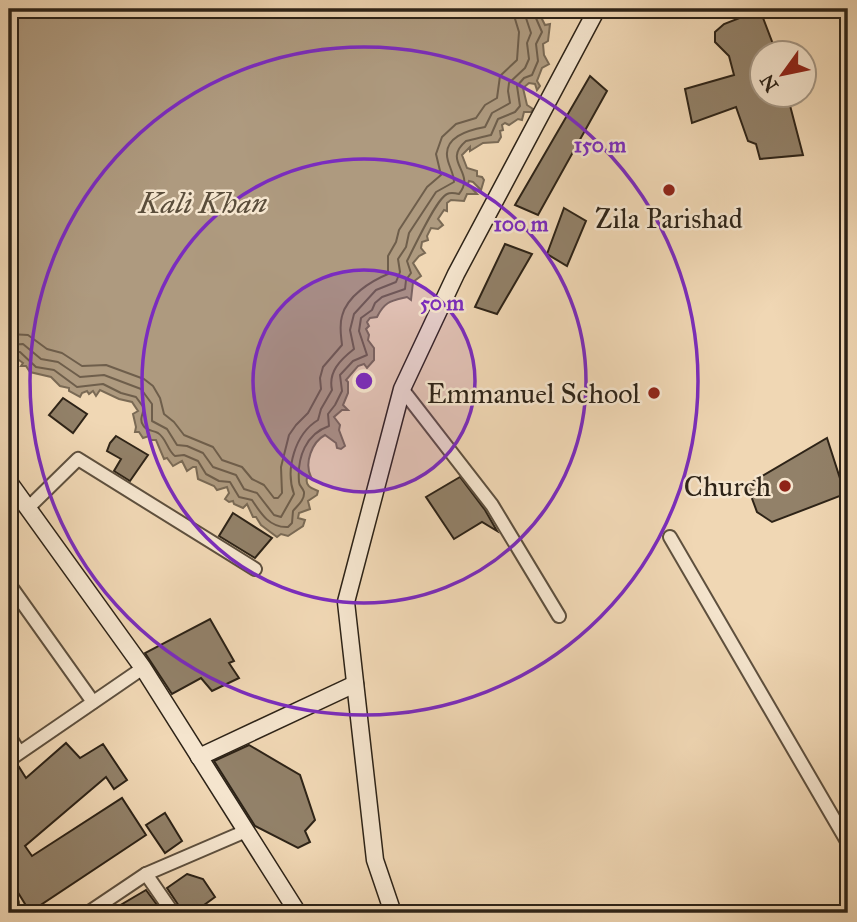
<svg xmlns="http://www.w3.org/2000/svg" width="857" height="922" font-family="'IM FELL Great Primer',serif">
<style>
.water{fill:#ae9a7f;stroke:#7a6a55;stroke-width:2}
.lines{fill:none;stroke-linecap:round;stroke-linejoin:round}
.shore{stroke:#6e5e4b;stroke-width:2}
.building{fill:#928169;stroke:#2d2317;stroke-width:2}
.street-casing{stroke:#5e503e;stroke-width:16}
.secondary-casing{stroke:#2d2317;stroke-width:19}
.street{stroke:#f5e5ce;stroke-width:12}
.secondary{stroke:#f5e5ce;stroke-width:16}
.ring{fill:none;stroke:#7b2cbf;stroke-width:3.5}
.poi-dot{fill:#8f2418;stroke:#f5e5ce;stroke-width:2.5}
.labels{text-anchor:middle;stroke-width:5;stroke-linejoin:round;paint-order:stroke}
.poi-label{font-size:28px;fill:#2d2317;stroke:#f5e5ce;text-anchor:end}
.water-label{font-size:30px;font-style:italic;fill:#5a4d3b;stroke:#f5e5ce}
.centre{fill:#7b2cbf;stroke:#f5e5ce;stroke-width:3.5}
.ring-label{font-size:21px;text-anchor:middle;font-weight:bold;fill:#7b2cbf;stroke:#f5e5ce;stroke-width:5;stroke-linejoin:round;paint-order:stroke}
</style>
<rect width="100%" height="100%" fill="#f0d7b4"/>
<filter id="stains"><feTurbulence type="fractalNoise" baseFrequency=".00286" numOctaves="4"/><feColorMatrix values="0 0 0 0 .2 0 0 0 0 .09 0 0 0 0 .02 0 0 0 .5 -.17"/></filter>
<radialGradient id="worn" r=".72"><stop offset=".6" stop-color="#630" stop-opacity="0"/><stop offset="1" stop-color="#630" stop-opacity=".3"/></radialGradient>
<!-- water -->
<path class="water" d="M9 9H537L545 25 550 24 548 41 543 44 544 55 549 64 542 68 537 81 540 86 537 90 535 84 529 83 523 88 527 105 533 109 531 112H524L522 120 518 119 509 125 505 123 502 125 503 130 500 131 501 137 498 142 483 143 470 151V147L462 155 467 168 477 171V176L482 177 484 180 481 190 473 182 469 181 468 184 477 194H467L464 201 451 200 447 203V211L444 210 438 219 443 225 438 229 431 228 427 236 428 240 422 242 421 248 425 253 419 256 413 263 421 276 413 282 411 300 407 297C391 301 385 301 377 317L370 318 367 322 369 326 366 329 369 335 368 340 374 348V360L367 368 364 364 358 366 346 380 348 382V393L343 405 348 410H342L334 417 340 425 339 430 345 446 341 449 337 448 336 443 325 435C312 442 304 463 311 477L307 478C305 486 311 488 318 491L317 495 308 501 310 509 299 513 298 518 305 520 303 526 288 536 281 534 277 537 261 525 256 517H253L247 504 243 508 234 504 233 501 229 502 225 499 229 493 227 487 217 490 214 486 198 479 196 467H193L187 471 182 461 173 466 167 458 164 459 156 440H150L149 436 143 438 139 432H135L136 427 133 414 138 411 132 402 119 399 100 390 96 396 93 391 89 394 87 391 82 393 80 397 69 391V388L60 386 51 377 30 372 26 366H21L23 363 16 358 11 363 9 361Z"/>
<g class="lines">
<!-- shore -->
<g class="shore">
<path d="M9 334 28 335 47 349 62 353 82 366 106 365 144 379 153 386 160 398 164 414 174 422 184 435 213 447 222 460 242 467 252 479 264 485 274 498H278L282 493 281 467 289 435 296 425 308 413 321 389 320 378 323 367 342 345C341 335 339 326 342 316 347 296 371 281 388 274V256L396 242 399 230 427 187 441 175 436 154 442 137 456 124 476 118 485 105 497 98 500 76 517 60 519 32 512 9"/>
<path d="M9 345 23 344 41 359 58 362 80 377 104 375 141 389 152 404V421L167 429 177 445 187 446 203 453 213 467 236 475 244 489 257 493 274 515 281 517 294 494C285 469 295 434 318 420L321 409 332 390C328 372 340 360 354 349L350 330 354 314 376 290 396 282 400 272 398 259 406 247 409 233 436 192 454 182C454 175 450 168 448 161 441 137 469 130 485 127L492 113 510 103 508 91 509 83 525 68 529 59 527 43 531 33 523 9"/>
<path d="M9 356 14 352H20L36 367 54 370 77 387 103 384 121 393 136 397 144 408C143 414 139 419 143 425 146 431 152 430 158 433 167 439 167 450 175 456L184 455 198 461 206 474 219 481 230 482 239 497 252 500C261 514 270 528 288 527L292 523 293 511C297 506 305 500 304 492 303 488 299 486 299 482 297 457 306 434 329 426L328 414 335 405 342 391 340 375 353 361 367 355 359 331 361 318 372 310 375 303 382 297 405 289 406 280 411 273 407 261C414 248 436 199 447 194 451 192 455 193 459 194 477 172 441 162 466 141 475 139 482 137 491 135L498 119 515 112 520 106 517 86 524 78 532 75 538 61 536 44 542 32 532 9"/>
</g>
</g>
<!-- building -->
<g class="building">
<polygon points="760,10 776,52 762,52 762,94 787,94 803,155 760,159 756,144 748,141 736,107 692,123 685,89 734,75 729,56 715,42 715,32 724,24"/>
<polygon points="590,76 607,91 538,215 515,205"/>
<polygon points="564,208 586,221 567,266 547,254"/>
<polygon points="505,244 532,254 497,314 475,307"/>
<polygon points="63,398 87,414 73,433 49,415"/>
<polygon points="116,436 148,455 130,481 114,471 121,459 107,451 110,443"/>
<polygon points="827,438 845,494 772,522 757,512 747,485"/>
<polygon points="460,477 485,510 497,531 482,522 454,539 426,497"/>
<polygon points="233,513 272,538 255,558 219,536"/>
<polygon points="210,619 234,661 229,663 239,678 212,691 201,678 172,694 145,653"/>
<polygon points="66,743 80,758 103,744 127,780 114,789 106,777 25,846 32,856 122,798 146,835 30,912 9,878 9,774 19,767 26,778"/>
<polygon points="249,745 300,775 315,820 305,831 310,842 298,848 255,826 214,761"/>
<polygon points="165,813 182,841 165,853 146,825"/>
<polygon points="187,874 203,879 215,897 193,913 179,906 167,888"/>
<polygon points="146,890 163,913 107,913"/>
</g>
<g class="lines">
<defs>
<g id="street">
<polyline points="402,389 492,505 559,616"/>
<polyline points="28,508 78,459 255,569"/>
<polyline points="670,537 848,843"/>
<polyline points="9,584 93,702"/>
<polyline points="9,736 19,752"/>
<polyline points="9,760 143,668"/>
<polyline points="146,874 173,913"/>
<polyline points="9,898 12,903"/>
<polyline points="88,913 146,874 246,831"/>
</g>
<g id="secondary">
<polyline points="9,482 143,668 298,913"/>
<polyline points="199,757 355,684"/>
<polyline points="393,913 375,860 346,602 402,389 456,274 597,9"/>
</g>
</defs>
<!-- street casing -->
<use href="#street" class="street-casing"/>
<!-- secondary casing -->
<use href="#secondary" class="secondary-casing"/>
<!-- street -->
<use href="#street" class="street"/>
<!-- secondary -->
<use href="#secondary" class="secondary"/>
</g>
<!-- distance rings -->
<circle cx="364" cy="381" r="111" fill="#7b2cbf" fill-opacity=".12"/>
<g class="ring">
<circle cx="364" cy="381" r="111"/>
<circle cx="364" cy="381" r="222"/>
<circle cx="364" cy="381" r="334"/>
</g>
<!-- markers -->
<g class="poi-dot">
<circle cx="669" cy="190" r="7"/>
<circle cx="654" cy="393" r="7"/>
<circle cx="785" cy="486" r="7"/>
</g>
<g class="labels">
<!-- poi labels -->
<g class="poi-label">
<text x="669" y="228" text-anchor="middle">Zila Parishad</text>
<text x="640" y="403">Emmanuel School</text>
<text x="771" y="496">Church</text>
</g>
<!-- water labels -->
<g class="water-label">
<text x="203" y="213">Kali Khan</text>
</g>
</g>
<circle cx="364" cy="381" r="10" class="centre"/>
<g class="ring-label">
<text x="600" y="152">150 m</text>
<text x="521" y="231">100 m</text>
<text x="442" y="310">50 m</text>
</g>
<!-- margin -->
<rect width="857" height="922" fill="none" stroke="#f0d7b4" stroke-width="35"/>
<rect x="10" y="10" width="836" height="901" fill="none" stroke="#2d2317" stroke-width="3.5"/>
<rect x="18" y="18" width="822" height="887" fill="none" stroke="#2d2317" stroke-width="2"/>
<!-- north arrow -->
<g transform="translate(783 74) rotate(237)"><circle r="33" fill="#f5e5ce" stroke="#a59785" stroke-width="2"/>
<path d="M0-5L12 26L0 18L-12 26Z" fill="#8f2418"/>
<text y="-10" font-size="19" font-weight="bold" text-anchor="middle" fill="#2d2317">N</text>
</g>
<rect width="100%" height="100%" filter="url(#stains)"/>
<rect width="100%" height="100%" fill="url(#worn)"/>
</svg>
